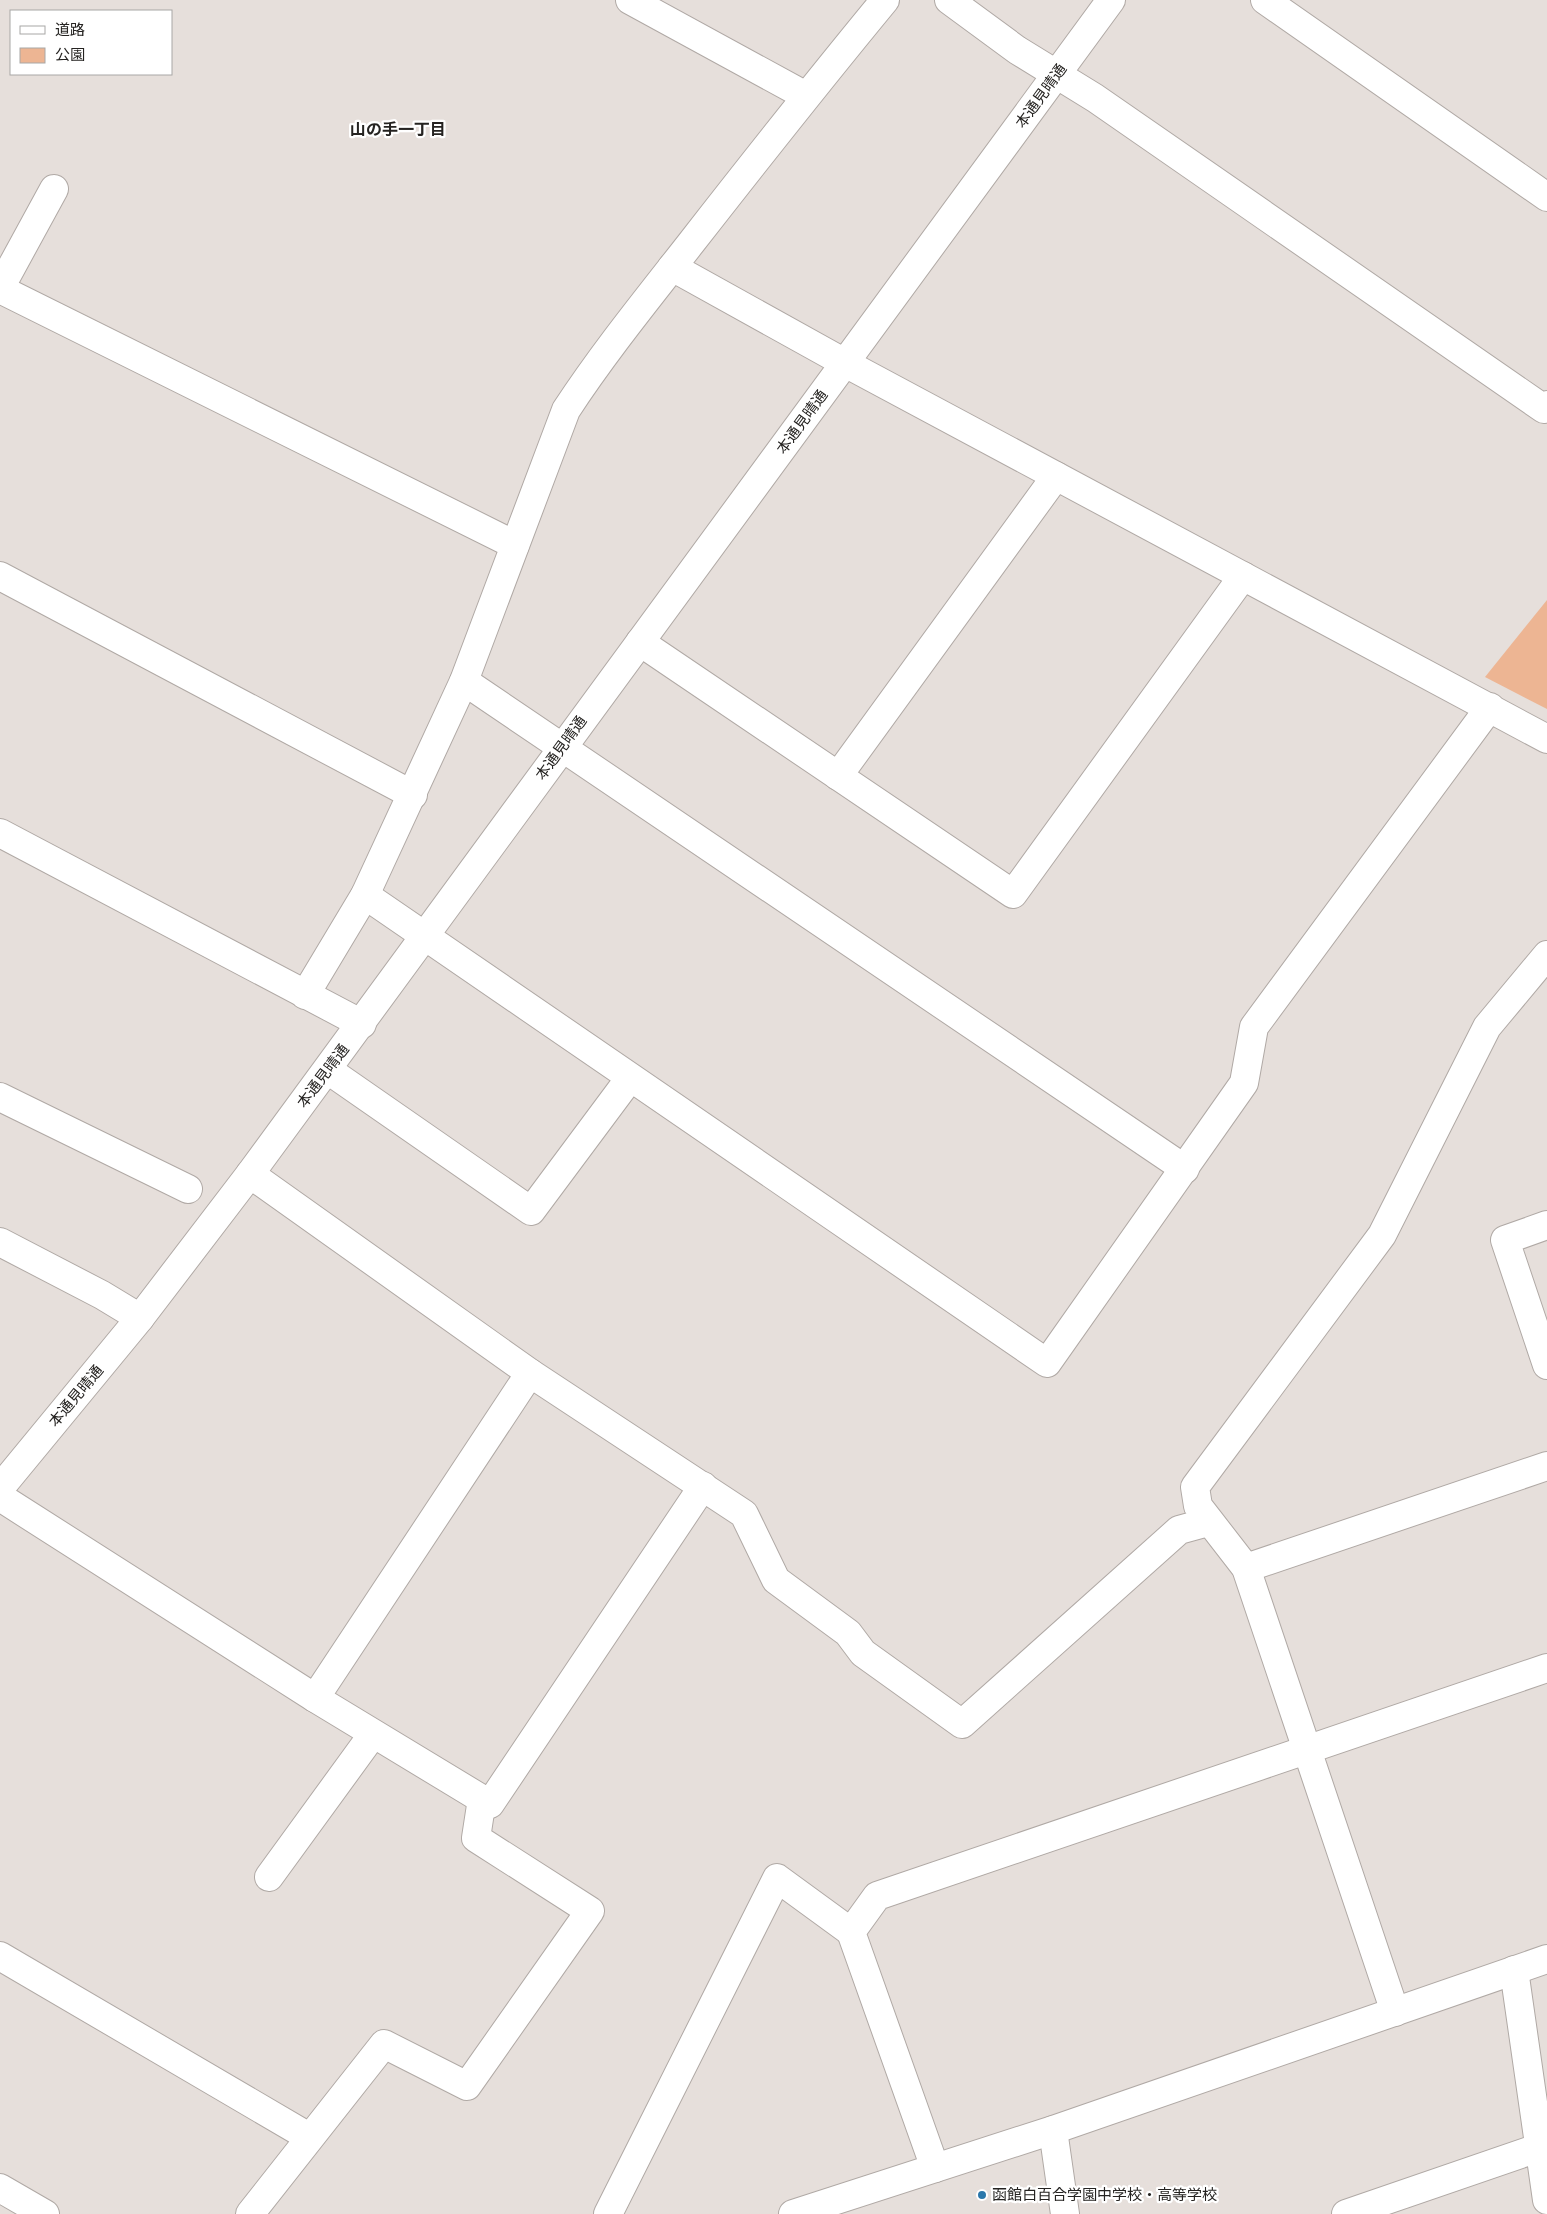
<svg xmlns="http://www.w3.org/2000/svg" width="1547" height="2214" font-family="Helvetica,'Noto Sans JP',sans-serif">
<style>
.green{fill:#edb593}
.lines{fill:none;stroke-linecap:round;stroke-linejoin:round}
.minor-casing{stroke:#b0a9a5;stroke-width:30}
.minor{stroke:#fff;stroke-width:28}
.poi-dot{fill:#2b77aa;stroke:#fff;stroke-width:2}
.labels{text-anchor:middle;stroke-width:4.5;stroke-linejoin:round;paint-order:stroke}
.street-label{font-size:15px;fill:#252321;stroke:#fff}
.poi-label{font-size:15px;fill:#252321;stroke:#fff;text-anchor:start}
.neighbourhood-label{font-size:16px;font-weight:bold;fill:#252321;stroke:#fff}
</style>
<rect width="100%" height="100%" fill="#e6dfdb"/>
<!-- green -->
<polygon class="green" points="1547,600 1547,709 1485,677"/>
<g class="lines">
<defs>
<g id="minor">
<polyline points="630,0 806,96"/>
<polyline points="949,0 1017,50 1095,98 1544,409 1547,405"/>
<polyline points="1265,0 1547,197"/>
<polyline points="672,267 845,363 1547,739"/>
<polyline points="0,288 54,189"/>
<polyline points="0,289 515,545"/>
<polyline points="0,576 413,795"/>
<polyline points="640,642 1013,894 1243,576"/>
<polyline points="464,681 1185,1169"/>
<polyline points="838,776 1056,476"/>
<polyline points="0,833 362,1024"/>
<polyline points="365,895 1047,1363 1244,1083 1254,1027 1490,707"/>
<path d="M305 995 365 895 464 681 566 410C604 352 648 298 691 243 755 161 819 80 885 0"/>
<polyline points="328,1070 531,1211 630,1078"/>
<polyline points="0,1097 188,1189"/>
<polyline points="250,1174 530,1373 744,1514 776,1580 848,1633 863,1653 962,1724 1179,1530 1208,1522"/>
<polyline points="1547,1225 1505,1240 1547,1365"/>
<polyline points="0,1242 102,1295 140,1318"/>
<polyline points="0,1488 140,1318 250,1174 1111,0"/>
<polyline points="0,1497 315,1698 490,1804 703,1486"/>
<polyline points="1246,1568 1547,1466"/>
<polyline points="315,1698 530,1373"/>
<polyline points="269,1877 373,1734"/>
<polyline points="0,1956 309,2137"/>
<polyline points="1514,1970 1547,2200"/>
<polyline points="1395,2012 1246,1568 1198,1506 1195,1487 1382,1235 1487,1027 1547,955"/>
<polyline points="1053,2130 1065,2214"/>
<polyline points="935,2168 851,1932 877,1896 1547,1668"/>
<polyline points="0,2188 45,2214"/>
<polyline points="250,2214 384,2044 467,2086 590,1911 476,1838 482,1799"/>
<polyline points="608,2214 777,1878 851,1932"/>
<polyline points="793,2214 1053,2130 1547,1959"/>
<polyline points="1346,2214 1538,2148"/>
</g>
</defs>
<!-- minor casing -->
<use href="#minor" class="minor-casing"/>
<!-- minor -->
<use href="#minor" class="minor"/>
</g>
<!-- markers -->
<circle class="poi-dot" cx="982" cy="2195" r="5"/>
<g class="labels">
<!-- street labels -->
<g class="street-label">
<text transform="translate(1041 96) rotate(-54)" y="5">本通見晴通</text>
<text transform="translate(802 422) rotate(-54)" y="5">本通見晴通</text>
<text transform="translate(561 748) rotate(-54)" y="5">本通見晴通</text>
<text transform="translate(323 1076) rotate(-53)" y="5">本通見晴通</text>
<text transform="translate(76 1396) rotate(-50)" y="5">本通見晴通</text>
</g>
<!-- poi labels -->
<g class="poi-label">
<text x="992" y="2200">函館白百合学園中学校・高等学校</text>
</g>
<!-- neighbourhood labels -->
<g class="neighbourhood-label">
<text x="398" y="135">山の手一丁目</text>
</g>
</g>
<!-- legend -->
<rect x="10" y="10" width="162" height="65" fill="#ffffff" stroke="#a8a7a6"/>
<rect x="20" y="26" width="25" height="8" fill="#ffffff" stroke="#a8a7a6"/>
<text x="55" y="35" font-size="15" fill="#252321">道路</text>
<rect x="20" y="48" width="25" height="15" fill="#edb593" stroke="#a8a7a6"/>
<text x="55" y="60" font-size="15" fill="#252321">公園</text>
</svg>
